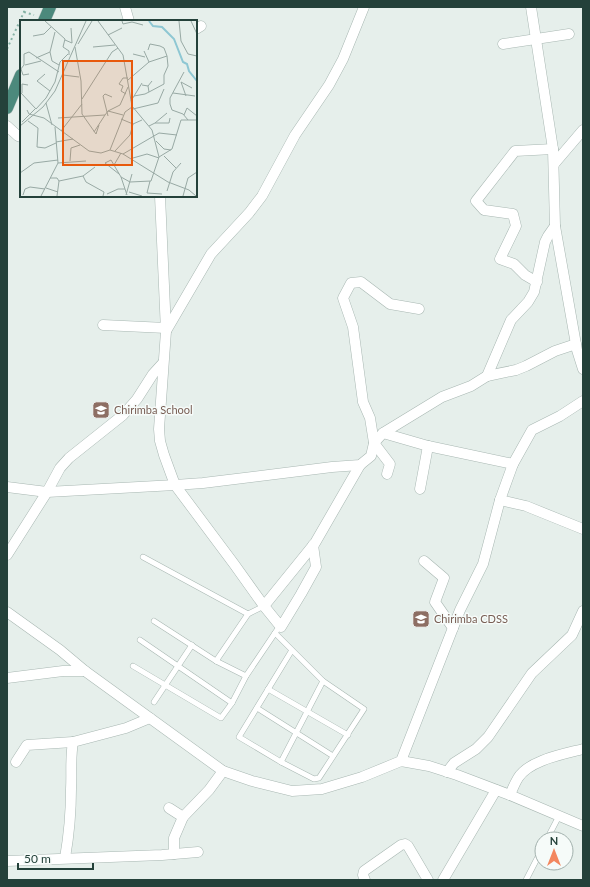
<svg xmlns="http://www.w3.org/2000/svg" width="590" height="887" font-family="Lato,sans-serif">
<style>
.lines{fill:none;stroke-linecap:round;stroke-linejoin:round}
.service-casing{stroke:#a8b7b2;stroke-width:6}
.minor-casing{stroke:#a8b7b2;stroke-width:11}
.trunk-casing{stroke:#c2cac8;stroke-width:13}
.path{stroke:#86b2a5;stroke-width:2;stroke-dasharray:2 3;stroke-linecap:butt}
.service{stroke:#fff;stroke-width:5}
.minor{stroke:#fff;stroke-width:10}
.trunk{stroke:#4c897c;stroke-width:12}
.labels{text-anchor:middle;stroke-width:3;stroke-linejoin:round;paint-order:stroke}
.education-label{font-size:11px;fill:#785e54;stroke:#f6fbf9;text-anchor:start}
.inset-river{fill:none;stroke:#8ec7d3;stroke-width:2}
.inset-road{fill:none;stroke:#98a9a4;stroke-width:1}
.view{fill:#e8590c;fill-opacity:0.15;stroke:#e8590c;stroke-width:2}
.inset-edge{fill:none;stroke:#24413a;stroke-width:2}
</style>
<rect width="100%" height="100%" fill="#e6efeb"/>
<g class="lines">
<defs>
<g id="service">
<polyline points="143,557 248,614 216,661"/>
<polyline points="248,614 264,606"/>
<polyline points="154,621 216,661 246,676"/>
<polyline points="275,633 323,681 281,762 239,737 292,650"/>
<polyline points="140,640 232,703"/>
<polyline points="133,666 221,718 232,703 246,676 277,630"/>
<polyline points="268,689 348,735"/>
<polyline points="154,702 192,645"/>
<polyline points="257,708 333,756"/>
<polyline points="281,762 314,779 319,778 364,709 323,681"/>
<polyline points="547,839 559,816"/>
<polyline points="526,880 542,849"/>
</g>
<g id="minor">
<polyline points="125,7 129,21"/>
<polyline points="531,7 553,149 555,226 577,350 583,369"/>
<polyline points="196,29 201,26"/>
<polyline points="503,44 569,34"/>
<polyline points="7,126 18,136 21,137"/>
<polyline points="554,164 583,130"/>
<polyline points="160,196 166,331 159,429 160,441 164,455 175,485 234,564 264,606 281,627 301,594 316,567 313,545"/>
<polyline points="537,282 525,275 514,264 500,259 516,226 513,214 484,210 476,201 515,151 553,149"/>
<polyline points="103,325 166,328"/>
<polyline points="166,331 211,254 249,213 262,196 295,135 329,85 343,59 364,7"/>
<polyline points="487,376 516,370 526,366 555,351 576,344"/>
<polyline points="383,433 442,397 471,386 487,376 511,320 528,302 534,292 545,242 548,236 555,226"/>
<polyline points="387,474 390,464 374,443 370,418 363,402 353,327 343,298 351,283 361,282 390,304 419,309"/>
<polyline points="7,487 47,492 175,485 203,483 332,467 360,465 371,456 374,443 383,433 428,446 513,464"/>
<polyline points="420,489 428,446"/>
<polyline points="500,500 526,506 583,529"/>
<polyline points="7,555 47,492 60,468 69,458 123,415 137,399 153,374 163,363"/>
<polyline points="424,561 444,578 435,602 453,628"/>
<polyline points="264,606 315,543 360,465"/>
<polyline points="7,612 60,650 85,671 223,771 252,781 292,791 322,789 362,777 401,761 429,766 457,775 510,795 583,826"/>
<polyline points="7,678 63,671 85,671"/>
<polyline points="401,761 460,610 483,564 500,500 513,464 532,430 560,416 583,401"/>
<polyline points="16,762 27,745 73,742"/>
<polyline points="447,772 454,763 476,749 488,737 532,673 572,635 583,611"/>
<path d="M510 795C512 790 515 783 518 778 529 760 564 754 583 749"/>
<polyline points="169,808 183,817 174,838 174,854"/>
<polyline points="183,817 209,790 223,771"/>
<path d="M65 858C69 835 71 813 71 789 72 773 70 759 73 742L126 728 150 718"/>
<polyline points="7,861 162,855 198,852"/>
<polyline points="365,880 363,875 364,871 401,845 405,844 408,846 428,880"/>
<polyline points="443,880 496,790"/>
</g>
<g id="trunk">
<polyline points="44,21 50,7"/>
<polyline points="7,108 21,75"/>
</g>
</defs>
<!-- service casing -->
<use href="#service" class="service-casing"/>
<!-- minor casing -->
<use href="#minor" class="minor-casing"/>
<!-- trunk casing -->
<use href="#trunk" class="trunk-casing"/>
<!-- path -->
<g class="path">
<polyline points="24,12 34,15"/>
<polyline points="7,49 24,12 24,7"/>
</g>
<!-- service -->
<use href="#service" class="service"/>
<!-- minor -->
<use href="#minor" class="minor"/>
<!-- trunk -->
<use href="#trunk" class="trunk"/>
</g>
<!-- icons -->
<defs>
<symbol id="school-square" viewBox="-11 -11 22 22"><rect x="-9" y="-9" width="18" height="18" rx="4" fill="#8d6e63" stroke="#f6fbf9"/><path d="M0-5L7-2L0 1L-7-2ZM-4 1L0 2.5L4 1V4Q0 6-4 4Z" fill="#fff"/></symbol>
</defs>
<g fill-rule="evenodd">
<use href="#school-square" x="91" y="400" width="20" height="20"/>
<use href="#school-square" x="411" y="609" width="20" height="20"/>
</g>
<g class="labels">
<!-- education labels -->
<g class="education-label">
<text x="114" y="414">Chirimba School</text>
<text x="434" y="623">Chirimba CDSS</text>
</g>
</g>
<!-- overview -->
<g transform="translate(20 20)">
<rect width="177" height="177" fill="#e6efeb"/>
<path class="inset-river" d="M129 1 133 6 142 7 154 19 163 42 167 44 169 51 177 61"/>
<path class="inset-road" d="M25 1 45 19 43 27 49 31V35M78 1 103 35 112 86 132 110 139 137 131 161 110 162 101 157 91 140 85 143 99 154M102 1 103 4 112 2 123 5M159 1 161 21 168 34 177 36M171 1 177 14M35 12 30 32 32 41 39 45M88 15 102 8M13 16 24 14 31 7M45 20 52 23 51 8M58 24 72 1M55 27 61 61 62 94 76 114 79 105M73 27 95 25M124 31 129 42M113 34 125 37M16 38 30 32M5 45 21 41M1 49 3 55 9 54M0 50 4 45V34L9 32 39 52M164 52 150 78V84L152 90 163 94 168 100M25 54 17 61 30 71M43 55 59 57M108 60 129 42 147 36 144 28 140 26 130 24 128 30M161 62 166 76M161 62 172 68M122 65 128 66 132 61M129 72 144 64V55L148 46 147 36M1 73 16 89 26 78 35 62 40 42 48 34M2 73V64L8 65M153 73 175 76M106 74 101 71 103 66 99 64 103 58H108M114 76 125 74 129 72 128 66M62 79 92 32 98 28M111 81 122 63M26 83 32 105M113 89 138 83 144 69M7 90 9 94 24 98 69 131 81 133 90 130 103 134 148 162 169 170 176 176M88 91 100 85 108 67M164 95 167 88 177 96M88 96 83 76 85 74 92 77M38 98 85 95 88 91 103 95M101 99 113 104 122 100M8 101 18 108 17 127 25 128 36 123M2 102 15 89M135 103 147 93M0 106 23 87 35 71 66 1M129 106 135 103H149L150 98M41 111 62 84M74 112 85 95M136 121 144 129 151 130M36 122 53 119M90 130 105 92 112 87M95 131 110 115 113 104M103 134 139 113 157 115M144 136 156 148M139 137 152 129 161 100H177M113 138 127 134 139 138M50 141 51 128 60 125M38 143 66 141M94 145 101 133M0 153 14 143 38 140M63 156 66 162 84 172 83 176M101 157 107 175M30 158H37L39 161 63 156 75 147M130 161 127 173 142 174M26 168 38 172M147 171 153 152 161 143M109 172 122 176M87 174 98 169H105M3 175 5 169 10 167 25 169M106 175 112 154M21 176 38 143 35 107M37 176 39 161M163 176 168 158 177 152"/>
<path class="view" d="M43 41H112V145H43Z"/>
<rect width="177" height="177" class="inset-edge"/>
</g>
<!-- border -->
<rect width="590" height="887" fill="none" stroke="#24413a" stroke-width="16"/>
<!-- north arrow -->
<g transform="translate(554 851)"><circle r="19" fill="#f6fbf9" stroke="#a2b1ad"/>
<path d="M0-3L7 15L0 10L-7 15Z" fill="#f3875f"/>
<text y="-6" font-size="11" font-weight="bold" text-anchor="middle" fill="#24413a">N</text>
</g>
<!-- scale -->
<path d="M18 863v6h75v-6" fill="none" stroke="#24413a" stroke-width="2"/>
<text x="24" y="863" font-size="12" fill="#24413a" stroke="#f6fbf9" stroke-width="3" paint-order="stroke">50 m</text>
</svg>
